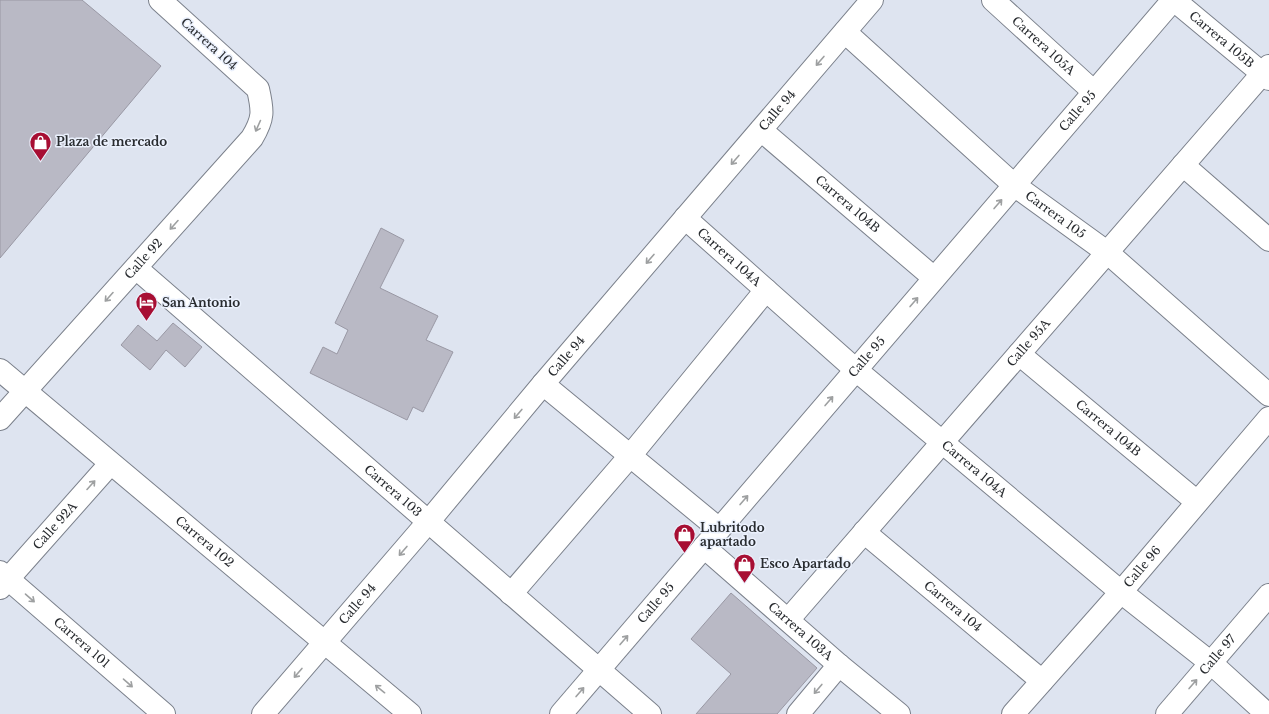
<svg xmlns="http://www.w3.org/2000/svg" width="1269" height="714" font-family="'Libre Baskerville',serif">
<style>
.building{fill:#b9b9c5;stroke:#9998a4}
.lines{fill:none;stroke-linecap:round;stroke-linejoin:round}
.minor-casing{stroke:#7b808b;stroke-width:24}
.minor{stroke:#fff;stroke-width:22}
.oneway{stroke:#9ea0a1}
.labels{text-anchor:middle;stroke-width:3;stroke-linejoin:round;paint-order:stroke}
.street-label{font-size:12px;fill:#282b2f;stroke:#ebf1fd}
.poi-label{font-size:12px;font-weight:bold;fill:#282b2f;stroke:#ebf1fd;text-anchor:start}
</style>
<rect width="100%" height="100%" fill="#dee4f0"/>
<!-- building -->
<g class="building">
<polygon points="0,0 82,0 161,66 0,258"/>
<polygon points="381,228 404,240 380,288 438,316 426,340 453,352 423,412 413,407 407,420 310,373 323,347 337,354 348,330 335,323"/>
<polygon points="173,323 202,347 185,367 166,350 150,370 121,345 138,325 157,341"/>
<polygon points="731,593 817,668 777,714 696,714 731,674 691,639"/>
</g>
<g class="lines">
<defs>
<g id="minor">
<path id="s1" d="M993 0 1094 92"/>
<path id="s2" d="M1174 0 1269 79"/>
<path id="s3" d="M845 32 1014 185 1108 253 1269 395"/>
<path id="s4" d="M761 130 934 278"/>
<polyline points="1183,165 1269,240"/>
<path id="s5" d="M685 218 856 370 1121 592 1211 663 1267 714"/>
<path id="s6" d="M136 268 650 714"/>
<path id="s7" d="M1019 354 1197 502"/>
<path id="s8" d="M0 370 410 714"/>
<polyline points="543,384 719,529"/>
<path id="s9" d="M0 419 252 138C264 118 263 111 258 89L160 0"/>
<path id="s10" d="M864 532 1042 681"/>
<path id="s11" d="M704 547 839 665 899 714"/>
<path id="s12" d="M0 572 164 714"/>
<path id="s13" d="M0 588 110 464"/>
<polyline points="511,594 630,456 766,290"/>
<path id="s14" d="M788 620 1269 66"/>
<path id="s15" d="M263 714 429 521 543 384 872 0"/>
<path id="s16" d="M561 714 1173 0"/>
<polyline points="798,714 839,665"/>
<path id="s17" d="M1013 714 1121 592 1269 418"/>
<path id="s18" d="M1167 714 1269 595"/>
</g>
</defs>
<!-- minor casing -->
<use href="#minor" class="minor-casing"/>
<!-- minor -->
<use href="#minor" class="minor"/>
</g>
<!-- one-way arrows -->
<defs><path id="oneway-shaft" d="M-6 0H5M1.5-3L5.5 0L1.5 3" fill="none" stroke-width="1.6" stroke-linecap="round" stroke-linejoin="round"/></defs>
<g class="oneway">
<use href="#oneway-shaft" transform="translate(820 61) rotate(131)"/>
<use href="#oneway-shaft" transform="translate(258 126) rotate(114)"/>
<use href="#oneway-shaft" transform="translate(735 160) rotate(131)"/>
<use href="#oneway-shaft" transform="translate(998 204) rotate(-49)"/>
<use href="#oneway-shaft" transform="translate(174 225) rotate(132)"/>
<use href="#oneway-shaft" transform="translate(650 259) rotate(131)"/>
<use href="#oneway-shaft" transform="translate(109 297) rotate(132)"/>
<use href="#oneway-shaft" transform="translate(914 302) rotate(-49)"/>
<use href="#oneway-shaft" transform="translate(829 401) rotate(-49)"/>
<use href="#oneway-shaft" transform="translate(518 414) rotate(130)"/>
<use href="#oneway-shaft" transform="translate(91 485) rotate(-48)"/>
<use href="#oneway-shaft" transform="translate(744 500) rotate(-49)"/>
<use href="#oneway-shaft" transform="translate(403 551) rotate(131)"/>
<use href="#oneway-shaft" transform="translate(30 598) rotate(41)"/>
<use href="#oneway-shaft" transform="translate(624 640) rotate(-49)"/>
<use href="#oneway-shaft" transform="translate(298 673) rotate(131)"/>
<use href="#oneway-shaft" transform="translate(128 683) rotate(41)"/>
<use href="#oneway-shaft" transform="translate(1193 684) rotate(-49)"/>
<use href="#oneway-shaft" transform="translate(380 689) rotate(-141)"/>
<use href="#oneway-shaft" transform="translate(818 689) rotate(130)"/>
<use href="#oneway-shaft" transform="translate(580 692) rotate(-49)"/>
</g>
<!-- icons -->
<defs>
<symbol id="shop-pin" viewBox="-11 -11 22 30"><path d="M0 17L-7.5 6A9.5 9.5 0 1 1 7.5 6Z" fill="#a70e33" stroke="#ebf1fd"/><path d="M-5-2.5h2.3a2.7 3.5 0 0 1 5.4 0H5L5.5 6h-11ZM-1.5-2.5h3a1.5 2.3 0 0 0-3 0Z" fill="#fff"/></symbol>
<symbol id="hotel-pin" viewBox="-11 -11 22 30"><path d="M0 17L-7.5 6A9.5 9.5 0 1 1 7.5 6Z" fill="#a70e33" stroke="#ebf1fd"/><path d="M-6-4.5h1.5V1H6V5H4.5V3h-9V5H-6ZM-4 0a1.8 1.8 0 1 1 3.6 0ZM.5 0V-2.5h3Q6-2.5 6 0Z" fill="#fff"/></symbol>
</defs>
<g fill-rule="evenodd">
<use href="#shop-pin" x="28" y="130" width="25" height="34"/>
<use href="#hotel-pin" x="134" y="290" width="25" height="34"/>
<use href="#shop-pin" x="672" y="522" width="25" height="34"/>
<use href="#shop-pin" x="732" y="552" width="25" height="34"/>
</g>
<g class="labels">
<!-- street labels -->
<g class="street-label">
<text dy="4" stroke="none"><textPath href="#s2" startOffset="62">Carrera 105B</textPath></text>
<text transform="translate(209 44) rotate(42)" y="4">Carrera 104</text>
<text dy="4" stroke="none"><textPath href="#s1" startOffset="68">Carrera 105A</textPath></text>
<text dy="4" stroke="none"><textPath href="#s15" startOffset="793">Calle 94</textPath></text>
<text dy="4" stroke="none"><textPath href="#s16" startOffset="794">Calle 95</textPath></text>
<text dy="4" stroke="none"><textPath href="#s4" startOffset="114">Carrera 104B</textPath></text>
<text dy="4" stroke="none"><textPath href="#s3" startOffset="279">Carrera 105</textPath></text>
<text dy="4" stroke="none"><textPath href="#s5" startOffset="59">Carrera 104A</textPath></text>
<text dy="4" stroke="none"><textPath href="#s9" startOffset="215">Calle 92</textPath></text>
<text dy="4" stroke="none"><textPath href="#s14" startOffset="367">Calle 95A</textPath></text>
<text dy="4" stroke="none"><textPath href="#s15" startOffset="469">Calle 94</textPath></text>
<text dy="4" stroke="none"><textPath href="#s16" startOffset="470">Calle 95</textPath></text>
<text dy="4" stroke="none"><textPath href="#s7" startOffset="116">Carrera 104B</textPath></text>
<text dy="4" stroke="none"><textPath href="#s5" startOffset="383">Carrera 104A</textPath></text>
<text dy="4" stroke="none"><textPath href="#s6" startOffset="340">Carrera 103</textPath></text>
<text dy="4" stroke="none"><textPath href="#s13" startOffset="83">Calle 92A</textPath></text>
<text dy="4" stroke="none"><textPath href="#s8" startOffset="267">Carrera 102</textPath></text>
<text dy="4" stroke="none"><textPath href="#s17" startOffset="196">Calle 96</textPath></text>
<text dy="4" stroke="none"><textPath href="#s16" startOffset="146">Calle 95</textPath></text>
<text dy="4" stroke="none"><textPath href="#s15" startOffset="145">Calle 94</textPath></text>
<text dy="4" stroke="none"><textPath href="#s10" startOffset="116">Carrera 104</textPath></text>
<text dy="4" stroke="none"><textPath href="#s11" startOffset="128">Carrera 103A</textPath></text>
<text dy="4" stroke="none"><textPath href="#s12" startOffset="108">Carrera 101</textPath></text>
<text dy="4" stroke="none"><textPath href="#s18" startOffset="78">Calle 97</textPath></text>
</g>
<!-- poi labels -->
<g class="poi-label">
<text x="56" y="146">Plaza de mercado</text>
<text x="162" y="307">San Antonio</text>
<text x="700" y="532">Lubritodo<tspan x="700" dy="14">apartado</tspan></text>
<text x="760" y="568">Esco Apartado</text>
</g>
</g>
</svg>
